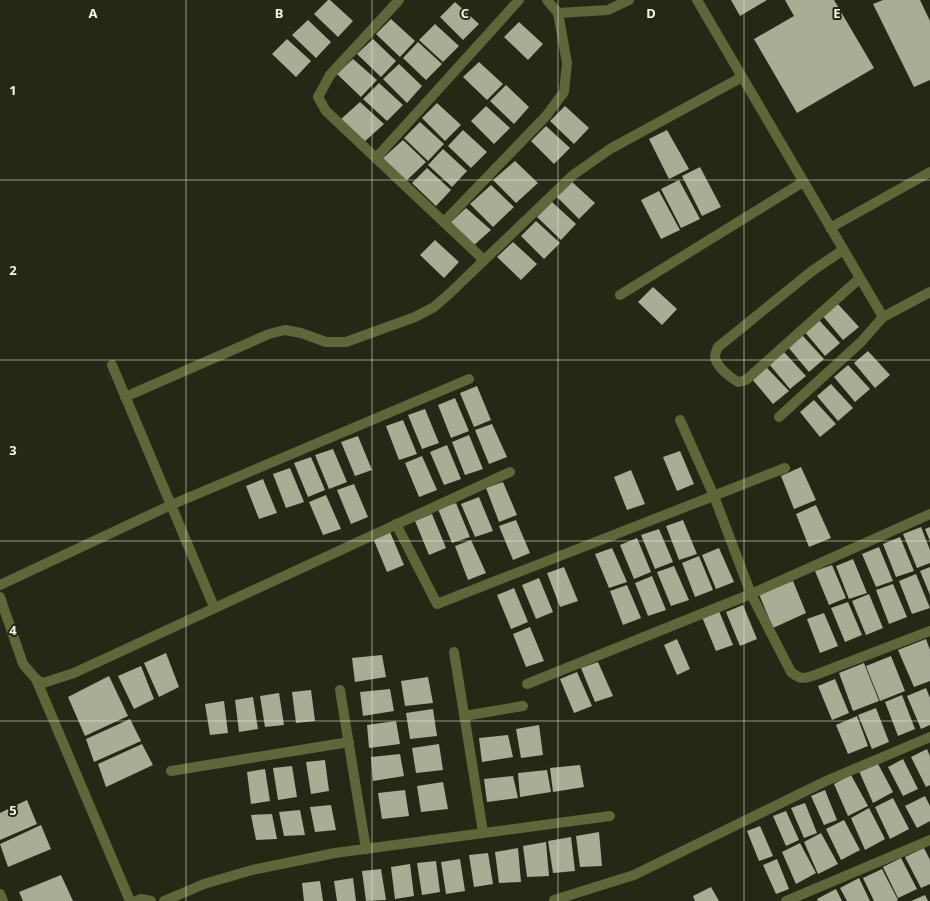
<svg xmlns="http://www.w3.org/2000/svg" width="930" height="901" font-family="'Noto Sans',sans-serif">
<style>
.building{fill:#a9ad95}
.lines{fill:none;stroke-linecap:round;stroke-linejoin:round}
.minor{stroke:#606639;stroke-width:10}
.grid{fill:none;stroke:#f1f4e7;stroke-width:1;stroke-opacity:0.55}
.grid-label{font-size:13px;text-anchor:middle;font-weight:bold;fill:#f1f4e7;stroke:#252814;stroke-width:4;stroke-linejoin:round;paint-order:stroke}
</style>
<rect width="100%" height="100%" fill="#252814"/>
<!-- building -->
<g class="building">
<polygon points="328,0 330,0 353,21 338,37 314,14"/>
<polygon points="731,0 767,0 740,16"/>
<polygon points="785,0 834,0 874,68 797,113 754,39 794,16"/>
<polygon points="883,0 920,0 930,21 930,80 914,87 873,4"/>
<polygon points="455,2 479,24 463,40 440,17"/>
<polygon points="391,19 415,41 400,57 376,34"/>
<polygon points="308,20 331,42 316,58 292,35"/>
<polygon points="519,22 543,44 528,60 504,37"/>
<polygon points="435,24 459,46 443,62 419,40"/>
<polygon points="287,39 311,61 296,77 272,54"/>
<polygon points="373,39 396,61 381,77 357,54"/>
<polygon points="418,42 442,64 426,80 403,58"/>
<polygon points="353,59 377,80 361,97 337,74"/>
<polygon points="479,62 503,84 487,100 463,77"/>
<polygon points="399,64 422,86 407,103 383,79"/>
<polygon points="379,83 403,105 387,121 363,99"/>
<polygon points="506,85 529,107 514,124 490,101"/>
<polygon points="360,102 384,124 363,143 340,120"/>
<polygon points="437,103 461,125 445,141 422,118"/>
<polygon points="486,106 510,128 494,144 471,121"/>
<polygon points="565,106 589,128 574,144 550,121"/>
<polygon points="420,122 444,144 428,161 404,138"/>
<polygon points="546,126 570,148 554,164 531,141"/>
<polygon points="463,130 487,152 471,168 448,146"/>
<polygon points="667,130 689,169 669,179 649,139"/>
<polygon points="403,140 426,162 405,182 382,159"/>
<polygon points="443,149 467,171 452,187 428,165"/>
<polygon points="515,161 538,183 516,203 493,180"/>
<polygon points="700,167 721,207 702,216 682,176"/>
<polygon points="427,168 451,190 436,206 412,183"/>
<polygon points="679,180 700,219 681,228 661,189"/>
<polygon points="571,181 595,203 579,219 556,196"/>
<polygon points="491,185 514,207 493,227 470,204"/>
<polygon points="659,191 680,230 661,239 641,200"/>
<polygon points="552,202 576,224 561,240 537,217"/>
<polygon points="466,208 491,230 473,246 451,222"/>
<polygon points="536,221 560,243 544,259 521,236"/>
<polygon points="435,240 459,262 444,278 420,255"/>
<polygon points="513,242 537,264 521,280 497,257"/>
<polygon points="653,287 677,309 662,325 638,302"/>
<polygon points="837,303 859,327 843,340 822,315"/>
<polygon points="818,319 840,343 825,356 804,331"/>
<polygon points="802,335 824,359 809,372 788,347"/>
<polygon points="868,351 890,375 875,388 854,363"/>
<polygon points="784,352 806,376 790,389 769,364"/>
<polygon points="848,365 870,389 855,402 834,377"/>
<polygon points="766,367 789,391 773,404 752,379"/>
<polygon points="831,384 853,408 838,421 817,396"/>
<polygon points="477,386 491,420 474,427 460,393"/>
<polygon points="455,398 469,431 451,438 438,405"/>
<polygon points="814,400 836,424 820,437 800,412"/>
<polygon points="425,409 439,443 422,449 408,415"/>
<polygon points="403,420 417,454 399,460 386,426"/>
<polygon points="492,424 507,457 489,464 475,430"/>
<polygon points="469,435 483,469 465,475 452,442"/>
<polygon points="358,436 372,470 355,476 341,442"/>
<polygon points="447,445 461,479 444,485 430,452"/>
<polygon points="333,449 347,482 329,489 315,455"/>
<polygon points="680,451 694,484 677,491 663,457"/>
<polygon points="422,456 437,490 419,497 405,463"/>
<polygon points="311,457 325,490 308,497 294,463"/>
<polygon points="801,467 816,500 794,509 781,476"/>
<polygon points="290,468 304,502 286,508 273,474"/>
<polygon points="631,470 645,504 627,510 614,477"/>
<polygon points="263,479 277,513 259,519 246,486"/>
<polygon points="503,482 517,515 499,522 486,488"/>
<polygon points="354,484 368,517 351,524 337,490"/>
<polygon points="326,495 341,529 323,535 309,502"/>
<polygon points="479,497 493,531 475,537 461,504"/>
<polygon points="456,503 470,537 452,543 438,509"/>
<polygon points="816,505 831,538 809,547 796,514"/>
<polygon points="432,514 446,548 429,555 415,521"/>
<polygon points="516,520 530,553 513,560 499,526"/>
<polygon points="683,520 697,554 679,560 666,526"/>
<polygon points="921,527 930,550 930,563 917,568 903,534"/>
<polygon points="930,527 930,541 925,529"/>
<polygon points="659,529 673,562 655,569 641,535"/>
<polygon points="390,532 404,565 387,572 373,538"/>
<polygon points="900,537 914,571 896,577 883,544"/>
<polygon points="637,538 651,572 634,579 620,545"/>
<polygon points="471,540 486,573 468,580 455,546"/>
<polygon points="879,547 893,581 876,587 862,554"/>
<polygon points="612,548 627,582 609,588 595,554"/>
<polygon points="719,548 734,582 716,589 702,555"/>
<polygon points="699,556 713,590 695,597 682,563"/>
<polygon points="853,559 867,593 849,599 836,566"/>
<polygon points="832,565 846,598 829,605 815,571"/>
<polygon points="674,566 689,600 671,606 657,572"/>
<polygon points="564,567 578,601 560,607 547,573"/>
<polygon points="930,567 930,595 920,571"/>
<polygon points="916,574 930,608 912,614 899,581"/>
<polygon points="652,576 666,610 648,616 635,583"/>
<polygon points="539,578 553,612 536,619 522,585"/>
<polygon points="793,581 806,613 773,628 759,594"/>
<polygon points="893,584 907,617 889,624 876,590"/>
<polygon points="627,585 641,618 623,625 610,591"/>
<polygon points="514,588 528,622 511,629 497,595"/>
<polygon points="869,594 883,628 866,635 852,601"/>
<polygon points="848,602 862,635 845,642 831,608"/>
<polygon points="743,605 757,639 740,646 726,612"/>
<polygon points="719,611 733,645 716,651 702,617"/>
<polygon points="824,613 838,646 820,653 807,619"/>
<polygon points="530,627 544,661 526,667 513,634"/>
<polygon points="677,639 690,669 677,675 664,645"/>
<polygon points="926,639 930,650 930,681 914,687 898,650"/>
<polygon points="166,653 179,687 159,697 144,663"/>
<polygon points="382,655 386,677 355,682 352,658"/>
<polygon points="891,656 905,691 880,701 866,666"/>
<polygon points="598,662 613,696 595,702 581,668"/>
<polygon points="864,663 879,701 853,711 839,673"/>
<polygon points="141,666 154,699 134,709 118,676"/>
<polygon points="577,672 592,706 574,713 560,679"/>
<polygon points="109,676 128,716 85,736 68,697"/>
<polygon points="428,677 433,703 405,706 401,681"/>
<polygon points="835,679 849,713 832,720 818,686"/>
<polygon points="926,688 930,698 930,725 921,729 907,696"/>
<polygon points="390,689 394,711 363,716 360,692"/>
<polygon points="311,690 315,721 296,723 292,692"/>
<polygon points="279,693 284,725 265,727 260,696"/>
<polygon points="902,695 915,729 898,736 885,702"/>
<polygon points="253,697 258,729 239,732 235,700"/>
<polygon points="224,701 228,733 210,735 205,704"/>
<polygon points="876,708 889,742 872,749 858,715"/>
<polygon points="433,709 437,736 410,739 406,713"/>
<polygon points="857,716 868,746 848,754 836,725"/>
<polygon points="130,719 141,741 94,762 86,739"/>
<polygon points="396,721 400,744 369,748 367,725"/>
<polygon points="539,725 543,755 521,758 516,729"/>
<polygon points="508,735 513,757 482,762 479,738"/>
<polygon points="142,744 153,765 106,787 98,764"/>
<polygon points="439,744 443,770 416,773 412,748"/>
<polygon points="927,749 930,756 930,785 926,787 911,757"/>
<polygon points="400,754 404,776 373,781 371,757"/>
<polygon points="903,759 918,789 903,796 888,767"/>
<polygon points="325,760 329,791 311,794 306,762"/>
<polygon points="877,762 893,792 873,803 859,771"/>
<polygon points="580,765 584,787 553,792 550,768"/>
<polygon points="292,766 297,797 278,800 273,768"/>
<polygon points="265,769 270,801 251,804 247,772"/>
<polygon points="547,770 551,792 520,797 518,773"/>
<polygon points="851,775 868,806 848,816 834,784"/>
<polygon points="513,776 518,798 487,802 484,779"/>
<polygon points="443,782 448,809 421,812 417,786"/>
<polygon points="405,790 409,816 382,819 378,793"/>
<polygon points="825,790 837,820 824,825 811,796"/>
<polygon points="925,796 930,806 930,821 917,828 905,806"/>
<polygon points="893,798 909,829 890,839 875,807"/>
<polygon points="27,800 37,824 0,840 0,813"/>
<polygon points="805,803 817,833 804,838 791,808"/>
<polygon points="331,805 336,830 315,832 310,807"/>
<polygon points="869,808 885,839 865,850 851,818"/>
<polygon points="300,810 305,835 284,836 279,812"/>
<polygon points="786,811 799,840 786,846 773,816"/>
<polygon points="272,814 277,839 256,840 251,815"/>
<polygon points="844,820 860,850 841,860 826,829"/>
<polygon points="41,825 51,849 8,867 0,844"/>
<polygon points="760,826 773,856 759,861 747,831"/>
<polygon points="599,832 602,866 580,867 576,836"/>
<polygon points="821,833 838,864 818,874 804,842"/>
<polygon points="571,837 575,871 553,873 548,841"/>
<polygon points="546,842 549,876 527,877 523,846"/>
<polygon points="800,843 816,873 796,884 782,852"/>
<polygon points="518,848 521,882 499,883 495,852"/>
<polygon points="924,848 930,860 930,884 921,888 905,857"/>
<polygon points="488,853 493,884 474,887 469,855"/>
<polygon points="901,858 917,889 898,898 883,867"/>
<polygon points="460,859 465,891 446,894 441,862"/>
<polygon points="777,859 789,889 776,894 763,865"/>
<polygon points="436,861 440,892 422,895 417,863"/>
<polygon points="410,864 414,896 395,899 391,867"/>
<polygon points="381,869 386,900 366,901 362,871"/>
<polygon points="882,869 898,900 896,901 874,901 863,878"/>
<polygon points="61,875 73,901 23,901 19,892"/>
<polygon points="353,878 356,901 337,901 334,881"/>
<polygon points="859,878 870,901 847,901 840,888"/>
<polygon points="320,881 323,901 304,901 302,883"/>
<polygon points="711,887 719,901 695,901 693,896"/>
<polygon points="836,889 842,901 818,901 817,899"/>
<polygon points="925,895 928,901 911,901"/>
</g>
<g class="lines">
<!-- minor -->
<g class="minor">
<polyline points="399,0 330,75 318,97 326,111 484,260"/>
<polyline points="547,0 558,13 608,10 629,0"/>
<polyline points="697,0 883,317"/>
<polyline points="376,158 519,0"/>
<polyline points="444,222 546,116 564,92 567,63 558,13"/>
<polyline points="830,228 930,172"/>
<path d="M843 250 812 271 718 347C717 350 715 353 715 356 715 366 731 378 738 382L746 380 860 278"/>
<polyline points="620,295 803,182"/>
<polyline points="125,397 269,334 285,330 301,333 326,342 346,342 415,317 434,307 449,294 573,175 610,149 742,77"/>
<polyline points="779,417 861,342 883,317 930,292"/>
<path d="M680 420 714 496 751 594 791 672C801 680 804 679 815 675L930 631"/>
<polyline points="396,524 437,604 785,468"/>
<polyline points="0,585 171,505 112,365"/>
<polyline points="0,597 23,664 36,679 43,683 74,673 510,472"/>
<polyline points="214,607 171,505 469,379"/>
<polyline points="454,652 483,832"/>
<polyline points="36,679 130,901"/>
<polyline points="527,684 751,594 930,514"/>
<polyline points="340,690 366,849"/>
<polyline points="464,716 523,706"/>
<polyline points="171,771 349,742"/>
<polyline points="0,894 3,901"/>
<polyline points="554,900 634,875 826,781 930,737"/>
<polyline points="136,901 141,899 151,901"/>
<polyline points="164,901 204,884 252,870 335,853 610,816"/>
<polyline points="786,901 930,840"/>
</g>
</g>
<!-- grid -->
<path class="grid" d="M186 0V901M372 0V901M558 0V901M744 0V901M0 180H930M0 360H930M0 541H930M0 721H930"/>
<g class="grid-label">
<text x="93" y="18">A</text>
<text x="279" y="18">B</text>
<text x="465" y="18">C</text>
<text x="651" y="18">D</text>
<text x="837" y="18">E</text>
<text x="13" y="95">1</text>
<text x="13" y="275">2</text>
<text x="13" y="455">3</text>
<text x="13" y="635">4</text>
<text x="13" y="815">5</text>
</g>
</svg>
